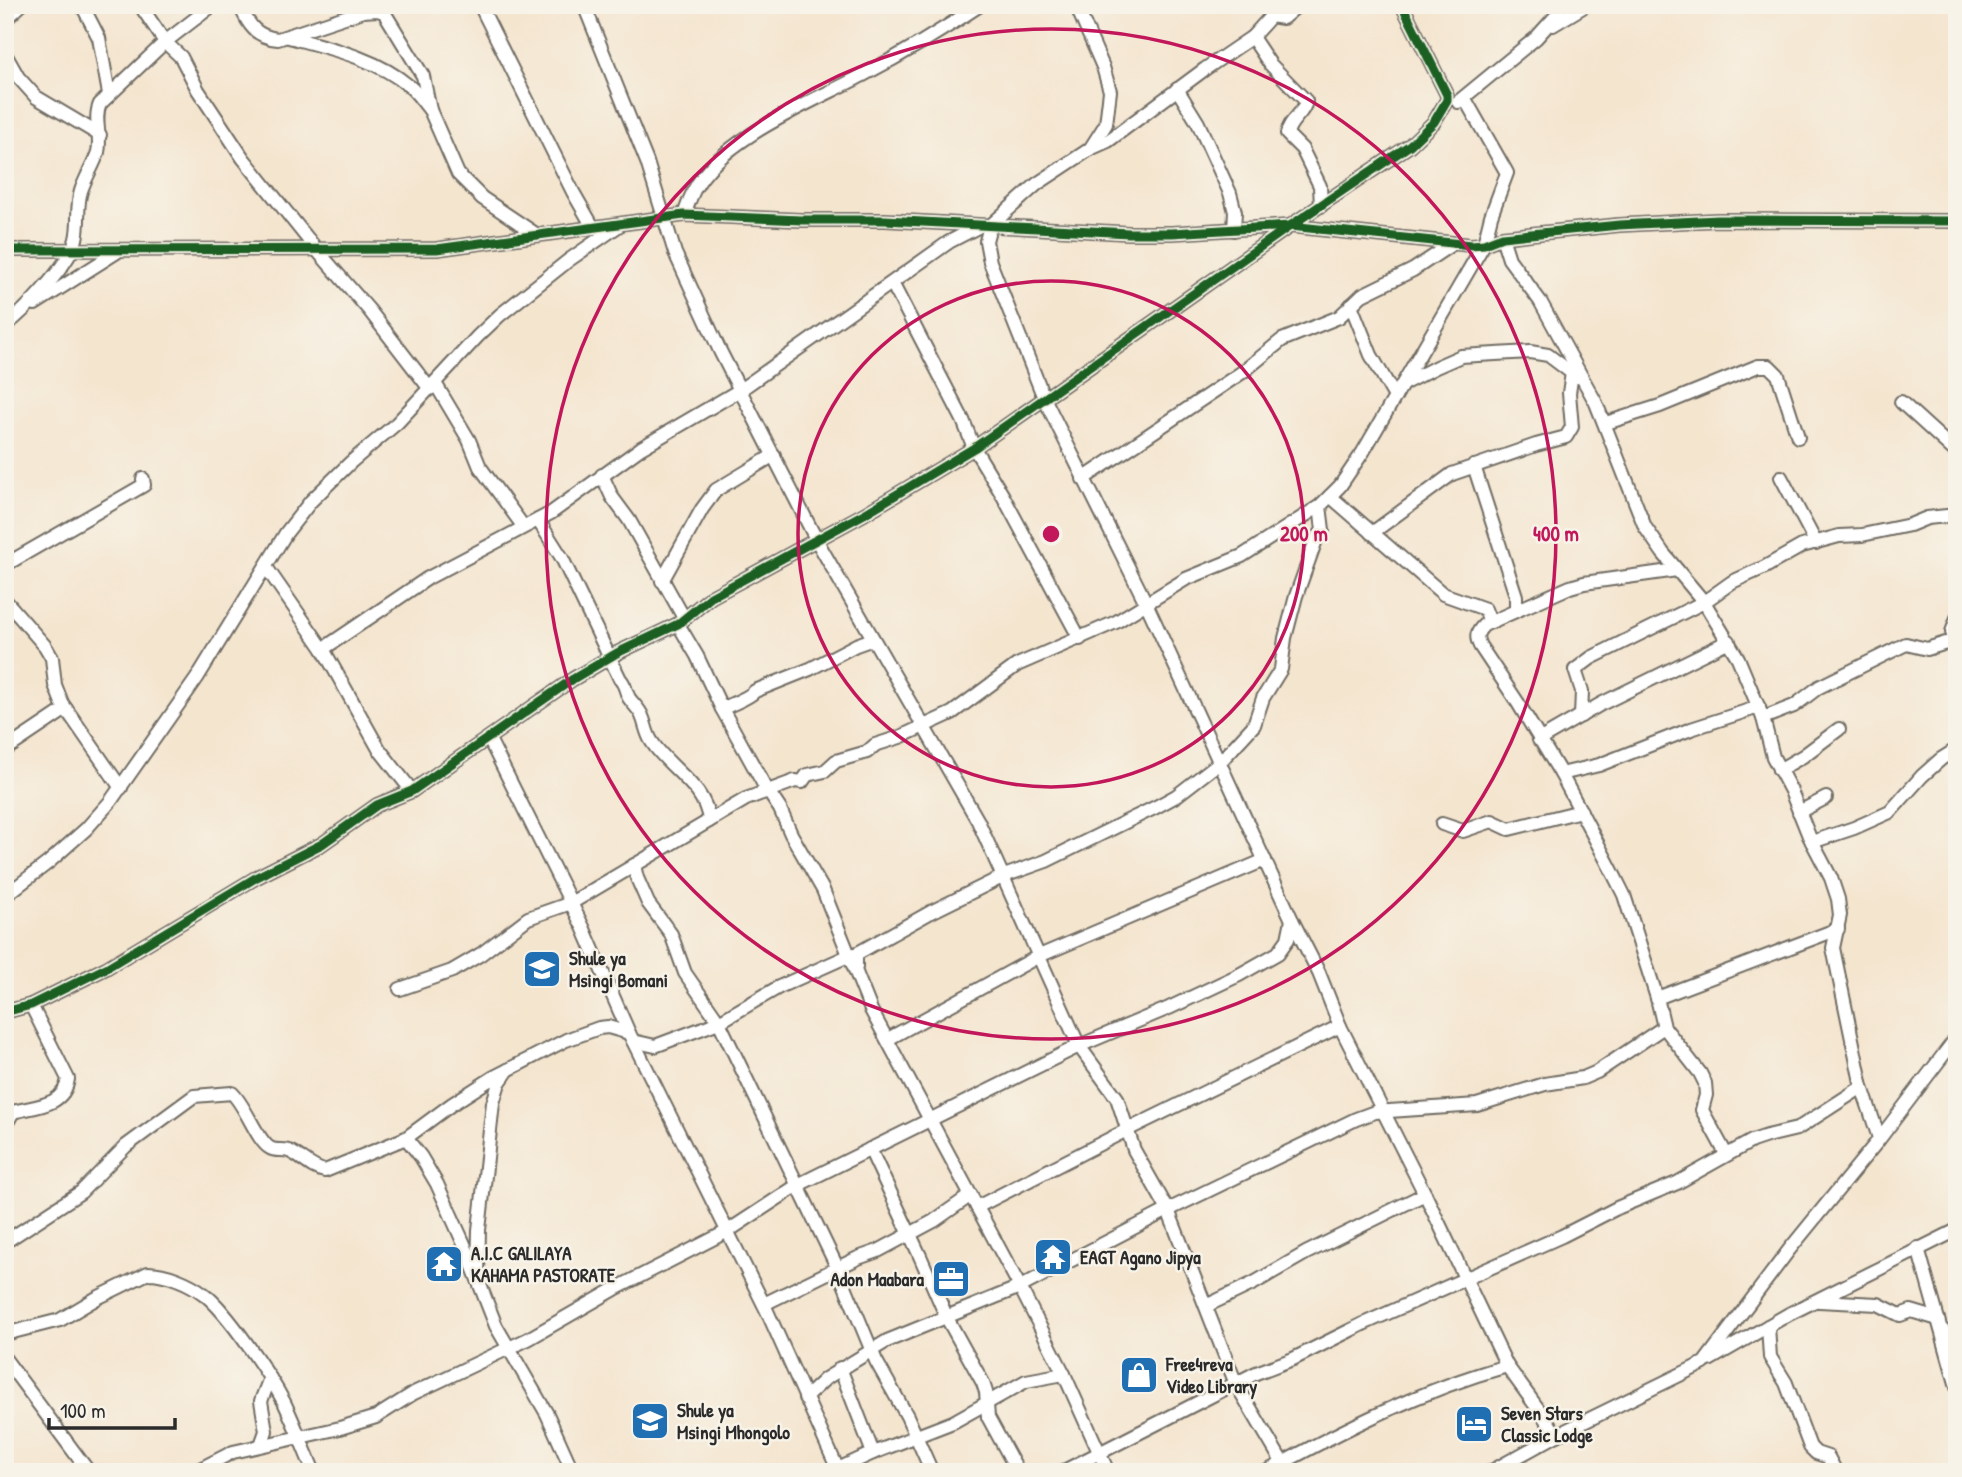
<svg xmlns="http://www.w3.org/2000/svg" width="1962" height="1477" font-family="'Patrick Hand',sans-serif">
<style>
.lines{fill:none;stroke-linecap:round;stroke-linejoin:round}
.minor-casing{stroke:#716c64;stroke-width:16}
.minor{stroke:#fff;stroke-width:12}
.cycleway-casing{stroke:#f7f3e8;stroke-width:13}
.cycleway{stroke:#1b5e20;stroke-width:9}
.ring{fill:none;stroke:#c2185b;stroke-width:3.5}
.labels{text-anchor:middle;stroke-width:5;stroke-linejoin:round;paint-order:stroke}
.poi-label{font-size:19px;font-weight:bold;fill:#2b2b2b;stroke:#f7f3e8;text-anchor:start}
.centre{fill:#c2185b;stroke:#f7f3e8;stroke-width:3.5}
.ring-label{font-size:21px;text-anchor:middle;font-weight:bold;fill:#c2185b;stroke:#f7f3e8;stroke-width:5;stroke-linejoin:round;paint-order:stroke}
</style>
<rect width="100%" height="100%" fill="#f7f3e8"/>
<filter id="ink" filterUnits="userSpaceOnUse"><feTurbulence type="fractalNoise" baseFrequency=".0143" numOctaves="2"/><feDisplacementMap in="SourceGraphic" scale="14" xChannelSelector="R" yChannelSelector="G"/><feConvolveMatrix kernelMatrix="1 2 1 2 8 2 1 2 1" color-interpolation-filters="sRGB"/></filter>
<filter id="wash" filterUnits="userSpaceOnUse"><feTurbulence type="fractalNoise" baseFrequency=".00686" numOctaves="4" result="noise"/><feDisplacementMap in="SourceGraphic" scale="28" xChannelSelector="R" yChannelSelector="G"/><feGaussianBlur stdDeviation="1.57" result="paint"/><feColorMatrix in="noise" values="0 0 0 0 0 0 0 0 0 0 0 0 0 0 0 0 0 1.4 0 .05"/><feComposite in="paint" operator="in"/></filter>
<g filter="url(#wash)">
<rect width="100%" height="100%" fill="#f4e5cf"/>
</g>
<g filter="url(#ink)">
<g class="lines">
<defs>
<g id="minor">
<polyline points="82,5 99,38 109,94"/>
<polyline points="140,5 165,42 181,57 198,90 243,158 316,249 369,310 430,389"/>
<path d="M240 5C248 25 256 37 278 39L363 11 377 10 384 12 423 76 430 110 458 174 482 198 537 235"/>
<polyline points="480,5 573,192 593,227"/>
<polyline points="584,5 647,162 675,253 720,351 817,541 978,821 1079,1046 1117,1098 1134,1150 1168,1210 1236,1384 1288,1472"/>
<polyline points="1076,5 1103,67 1110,91 1106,124 1090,149 1037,184 990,226 986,241 990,262 1044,398 1147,605 1292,920 1319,973 1340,1026 1425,1194 1507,1366 1557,1435"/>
<polyline points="5,20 21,5"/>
<polyline points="1553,25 1586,5"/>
<path d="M289 37C329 48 376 58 409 86 417 92 423 102 430 110"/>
<path d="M1252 37 1270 64 1306 101C1304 114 1289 120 1287 134L1302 149 1320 186 1321 206"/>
<polyline points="5,54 18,77 36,97 100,135"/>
<polyline points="1177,89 1198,123 1230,193 1235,212 1234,230"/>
<polyline points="1458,102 1536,38 1556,16 1561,5"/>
<polyline points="1090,149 1108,141 1205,69 1252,37 1271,16 1283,18 1298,5"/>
<path d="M684 215C687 207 690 198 694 190 722 137 815 101 865 74 905 53 943 30 980 5"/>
<polyline points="1502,237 1509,259 1540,301 1596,403 1645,527 1663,553 1704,602 1738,658 1763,718 1773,757 1791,791 1809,836 1831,878 1838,899 1840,915 1833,948 1862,1087 1879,1138"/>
<polyline points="5,250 437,249 684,215 801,220 885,220 1129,233 1172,233 1290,226 1471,245 1484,244 1502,237 1619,225 1718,220 1957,221"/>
<polyline points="892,283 963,420 974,448 1003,496 1080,639"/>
<polyline points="35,304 117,252"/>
<polyline points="1351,305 1371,355 1395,397"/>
<path d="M5 326C25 311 71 263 76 239 80 223 76 207 81 191 85 178 94 165 98 152 102 136 93 119 100 104L165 42 213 5"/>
<polyline points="435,383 469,440 480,467 523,526"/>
<polyline points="1403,384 1436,367 1461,356 1530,352 1548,355 1577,377"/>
<polyline points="1901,402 1957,453"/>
<polyline points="1606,423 1660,406 1758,366 1769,366 1778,375 1798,437"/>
<polyline points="1474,466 1516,596 1516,610"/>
<polyline points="602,475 612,497 629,520 684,618"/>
<polyline points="1781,477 1816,543"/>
<polyline points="1083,479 1244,371 1282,340 1339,317 1362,295 1413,270 1452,244"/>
<polyline points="1330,496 1443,594 1485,609 1490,622"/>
<path d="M538 520 562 558 620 679C626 685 625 691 629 698 633 704 640 710 642 716 646 725 646 733 652 742 669 769 706 786 709 821"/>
<polyline points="1372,533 1452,474 1536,445 1566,437 1572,427 1569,393 1572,373"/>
<polyline points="5,565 144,485 143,479"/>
<polyline points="266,567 323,649 379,749 412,791"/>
<path d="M1677 570 1584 583 1570 587 1484 625C1477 632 1475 636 1480 646L1518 703 1561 774 1611 869 1624 895 1657 998 1664 1027 1700 1073 1705 1083 1706 1095 1702 1110 1726 1154"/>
<polyline points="662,581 702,509 716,490 774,455"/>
<polyline points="5,600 45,646 52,658 55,685 62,703 121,788"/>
<polyline points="1957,618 1952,632 1957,649"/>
<polyline points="678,624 697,656 722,709 764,785 780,809 791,834 823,890 871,1010 1020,1287 1064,1374 1108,1472"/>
<polyline points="323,649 428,578 551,513 641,448 740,390 949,242 978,227"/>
<path d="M722 709C732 703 748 699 755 691L810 669 856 645 873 639"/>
<polyline points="1581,716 1582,691 1575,670 1591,658 1704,602 1732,582 1765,567 1802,546 1839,536 1862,535 1910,525 1927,518 1957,515"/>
<polyline points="1763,718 1794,706 1819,687 1906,644 1927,649 1946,643 1956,648"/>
<polyline points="489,739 583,927 629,1033 767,1311 839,1472"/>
<polyline points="1539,740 1601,704 1729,641"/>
<polyline points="5,750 66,709"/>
<polyline points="1779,770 1803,756 1839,729"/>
<polyline points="1561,774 1599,765 1691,729 1759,707"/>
<polyline points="1799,812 1826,798"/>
<polyline points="1442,824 1463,831 1492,821 1509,829 1581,811"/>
<polyline points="1812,842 1854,828 1890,812 1922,776 1941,759 1957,749"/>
<polyline points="634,865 637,878 648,903 671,934 685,973 719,1022 838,1269 876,1361 907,1416 932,1472"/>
<polyline points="5,896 49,862 86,829 110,802 197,678 286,533 311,501 351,462 397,423 478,336 500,315 569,260 621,224"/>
<polyline points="856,967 856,954 931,912 1004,876 1046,861 1156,807 1176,796 1220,762 1254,725 1263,698 1281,669 1285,638 1296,596 1316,540 1323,530 1320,506"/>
<polyline points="400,989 452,971 481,954 528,918 571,903 746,799 795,781 802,782 807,775 825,771 836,761 867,752 875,745 900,737 952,713 1017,665 1116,622 1186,579 1242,556 1320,506 1340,486 1363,452 1484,244 1491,216 1507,173 1465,99"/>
<polyline points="1657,998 1838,929"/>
<polyline points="5,1012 31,1005 106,968 257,877 322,844 377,805 412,791 573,679 617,653 678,624 711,597 864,514 974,448 1290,226 1410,145 1434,122 1447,100 1447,95 1402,5"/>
<polyline points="888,1039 1039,956 1265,860"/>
<polyline points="633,1041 655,1046 719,1022 779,987 848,956"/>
<path d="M5 1126 13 1112C34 1106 64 1107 68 1079L31 1005"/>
<polyline points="406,1138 421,1157 437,1184 464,1244 496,1326 547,1414 573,1472"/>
<polyline points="870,1149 920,1256 947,1318 983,1383 986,1392 988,1417 1018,1472"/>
<polyline points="977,1207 1127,1130 1340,1026"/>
<path d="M5 1242 81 1192 126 1146 194 1096 232 1093C246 1106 257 1141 270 1148 276 1152 284 1148 291 1152 303 1158 312 1169 325 1171L406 1138 452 1104 494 1077 566 1040 599 1028 608 1027 629 1033"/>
<polyline points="1918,1248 1957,1387"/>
<polyline points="478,1275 479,1230 493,1103 499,1083 508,1070"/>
<polyline points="1819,1301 1878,1304 1900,1315 1911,1311 1938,1319"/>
<polyline points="764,1304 858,1258 878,1251 934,1221 971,1195"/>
<polyline points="1206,1306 1254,1283 1306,1253 1425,1194"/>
<polyline points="1768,1326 1770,1357 1786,1383 1810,1447 1816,1453 1828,1457 1836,1472"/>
<polyline points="1941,1329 1957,1340"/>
<path d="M5 1334 60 1320 97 1298 148 1273C166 1273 190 1283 204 1294 227 1311 270 1376 284 1402 295 1425 304 1449 314 1472"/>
<polyline points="5,1359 89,1472"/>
<polyline points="1709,1360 1789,1314 1957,1230"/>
<polyline points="840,1368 873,1453"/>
<polyline points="805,1398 825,1379 887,1341 1020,1287 1168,1210 1356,1119 1375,1112 1477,1105 1545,1084 1583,1078 1597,1072 1664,1027"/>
<polyline points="261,1445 266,1431 261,1401 270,1378"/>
<polyline points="838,1469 873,1453 953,1422 1026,1381 1064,1374"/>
<polyline points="194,1472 233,1452 340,1428 376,1417 414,1393 528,1339 615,1289 728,1231 798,1185 1079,1046 1169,1008 1239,975 1278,953 1288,939 1292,920"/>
<polyline points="1062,1472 1256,1373 1293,1359 1363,1324 1562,1236 1617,1208 1677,1183 1752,1141 1767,1136 1797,1129 1862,1087"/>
<path d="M1266 1472C1344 1429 1421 1390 1507 1366"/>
<polyline points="1490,1472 1557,1435 1704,1363 1789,1250 1877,1142 1957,1037"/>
</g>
</defs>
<!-- minor casing -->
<use href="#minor" class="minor-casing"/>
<!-- minor -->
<use href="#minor" class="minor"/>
<defs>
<g id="cycleway">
<polyline points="5,250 437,249 684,215 801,220 885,220 1129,233 1172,233 1290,226 1471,245 1484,244 1502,237 1619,225 1718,220 1957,221"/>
<polyline points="5,1012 31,1005 106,968 257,877 322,844 377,805 412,791 573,679 617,653 678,624 711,597 864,514 974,448 1290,226 1410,145 1434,122 1447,100 1447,95 1402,5"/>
</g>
</defs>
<!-- cycleway casing -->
<use href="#cycleway" class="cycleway-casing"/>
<!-- cycleway -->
<use href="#cycleway" class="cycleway"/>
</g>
</g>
<!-- distance rings -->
<g class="ring">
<circle cx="1051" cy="534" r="253"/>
<circle cx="1051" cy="534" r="505"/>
</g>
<!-- icons -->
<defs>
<symbol id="school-square" viewBox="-11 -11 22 22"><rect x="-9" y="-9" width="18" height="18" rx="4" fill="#1f6fb2" stroke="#f7f3e8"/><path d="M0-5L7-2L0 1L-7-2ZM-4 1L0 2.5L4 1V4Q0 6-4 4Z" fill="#fff"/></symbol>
<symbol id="temple-square" viewBox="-11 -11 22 22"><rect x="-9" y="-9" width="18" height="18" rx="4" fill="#1f6fb2" stroke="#f7f3e8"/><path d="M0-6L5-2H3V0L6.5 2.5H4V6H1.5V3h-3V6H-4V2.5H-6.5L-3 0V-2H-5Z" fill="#fff"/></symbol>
<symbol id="office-square" viewBox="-11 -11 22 22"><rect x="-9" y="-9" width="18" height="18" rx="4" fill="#1f6fb2" stroke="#f7f3e8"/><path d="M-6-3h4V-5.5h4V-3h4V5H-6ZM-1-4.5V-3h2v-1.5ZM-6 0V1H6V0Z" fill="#fff"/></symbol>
<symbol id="shop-square" viewBox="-11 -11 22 22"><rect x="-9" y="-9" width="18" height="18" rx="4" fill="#1f6fb2" stroke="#f7f3e8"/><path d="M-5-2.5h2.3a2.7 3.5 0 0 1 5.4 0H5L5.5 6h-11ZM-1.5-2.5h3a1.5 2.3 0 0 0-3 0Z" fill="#fff"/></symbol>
<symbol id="hotel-square" viewBox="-11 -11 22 22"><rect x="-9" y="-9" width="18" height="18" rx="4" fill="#1f6fb2" stroke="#f7f3e8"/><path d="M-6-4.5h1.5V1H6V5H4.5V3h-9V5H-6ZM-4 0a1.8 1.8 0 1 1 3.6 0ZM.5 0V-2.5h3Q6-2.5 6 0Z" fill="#fff"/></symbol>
</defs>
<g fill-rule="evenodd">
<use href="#school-square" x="520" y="947" width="44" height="44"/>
<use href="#temple-square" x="1031" y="1235" width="44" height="44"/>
<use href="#temple-square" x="422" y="1242" width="44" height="44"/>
<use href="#office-square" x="929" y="1257" width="44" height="44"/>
<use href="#shop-square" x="1117" y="1353" width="44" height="44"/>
<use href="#school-square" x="628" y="1399" width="44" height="44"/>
<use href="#hotel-square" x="1452" y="1402" width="44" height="44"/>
</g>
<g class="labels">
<!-- poi labels -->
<g class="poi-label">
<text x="569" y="965">Shule ya<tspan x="569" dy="22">Msingi Bomani</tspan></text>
<text x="471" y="1260">A.I.C GALILAYA<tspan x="471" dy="22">KAHAMA PASTORATE</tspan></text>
<text x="1080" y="1264">EAGT Agano Jipya</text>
<text x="924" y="1286" text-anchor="end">Adon Maabara</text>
<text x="1166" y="1371">Free4reva<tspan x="1166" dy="22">Video Library</tspan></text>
<text x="677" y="1417">Shule ya<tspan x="677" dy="22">Msingi Mhongolo</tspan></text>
<text x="1501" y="1420">Seven Stars<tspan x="1501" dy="22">Classic Lodge</tspan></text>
</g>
</g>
<circle cx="1051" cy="534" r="10" class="centre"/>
<g class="ring-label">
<text x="1304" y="541">200 m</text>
<text x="1556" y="541">400 m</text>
</g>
<!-- margin -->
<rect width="1962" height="1477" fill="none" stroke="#f7f3e8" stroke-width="28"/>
<!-- scale -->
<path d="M49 1418v10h126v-10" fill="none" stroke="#2b2b2b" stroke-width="3.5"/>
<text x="60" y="1418" font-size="21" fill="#2b2b2b" stroke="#f7f3e8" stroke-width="5" paint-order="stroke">100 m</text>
</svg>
